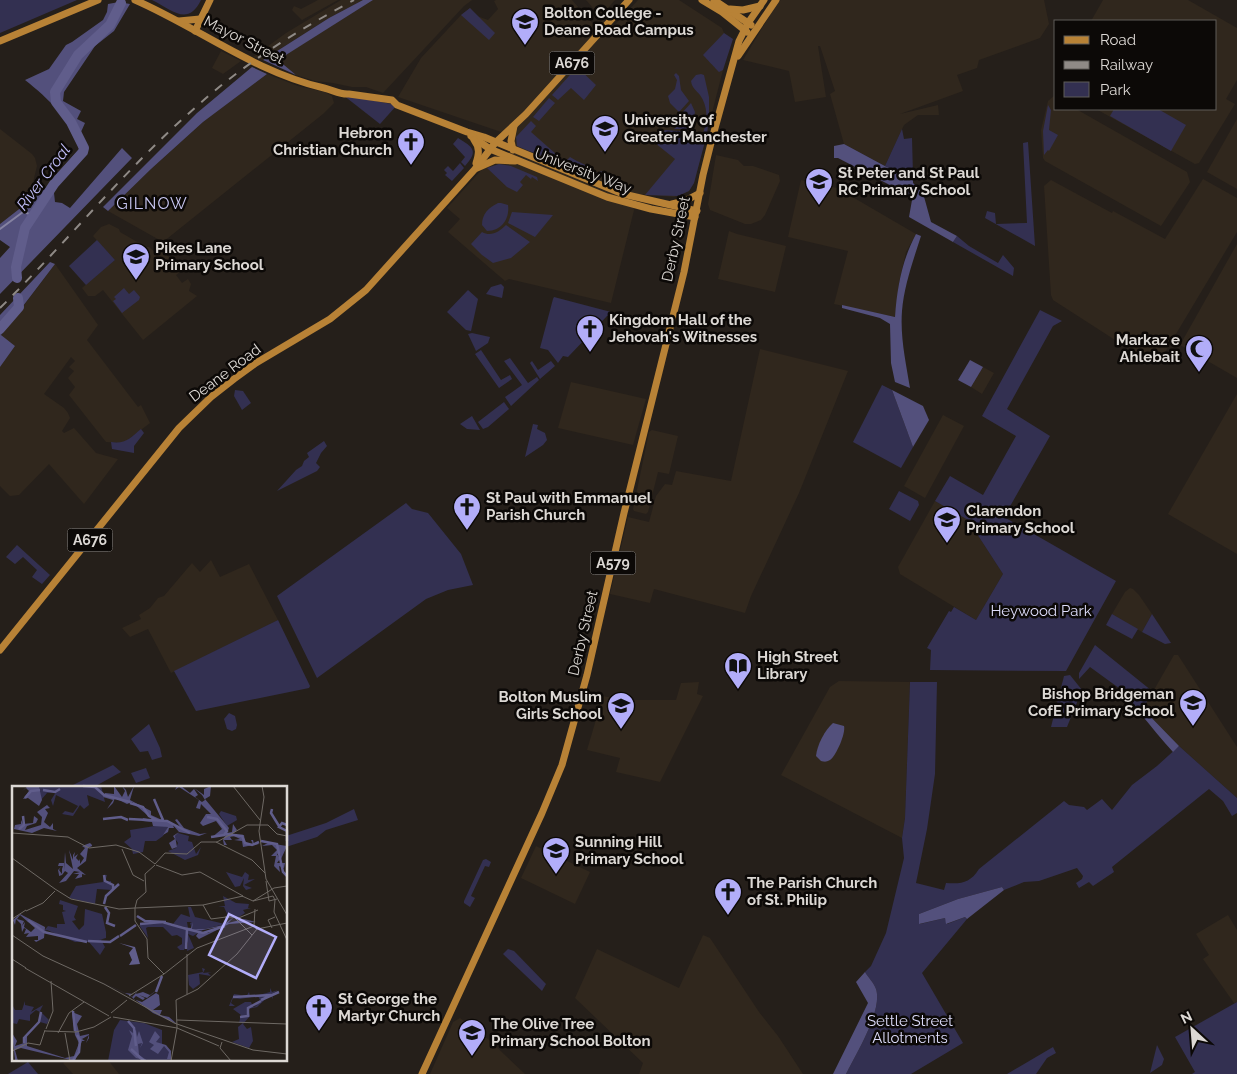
<svg xmlns="http://www.w3.org/2000/svg" width="1237" height="1074" font-family="Raleway,sans-serif">
<style>
.built{fill:#30271d}
.green{fill:#333051}
.forest{fill:#53507c}
.lines{fill:none;stroke-linecap:round;stroke-linejoin:round}
.stream{stroke:#8582a1;stroke-width:2}
.river{stroke:#605d8b;stroke-width:10}
.major{stroke:#b88236;stroke-width:7}
.rail{stroke:#8f8a86;stroke-width:2;stroke-dasharray:9 9;stroke-linecap:butt}
.labels{text-anchor:middle;stroke-width:5;stroke-linejoin:round;paint-order:stroke}
.shield{fill:#0c0907;stroke:#9e9a96;stroke-width:1}
.shield-label{font-size:14px;font-weight:bold;fill:#dcd8d4}
.poi-label{font-size:15px;font-weight:bold;fill:#dcd8d4;stroke:#0c0907;text-anchor:start}
.street-label{font-size:15px;fill:#dcd8d4;stroke:#0c0907}
.park-label{font-size:15px;fill:#deddfb;stroke:#0c0907}
.water-label{font-size:16px;font-style:italic;fill:#c0bdf7;stroke:#0c0907}
.neighbourhood-label{font-size:16px;letter-spacing:1px;fill:#cac8f3;stroke:#0c0907}
.inset-river{fill:none;stroke:#605d8b;stroke-width:2.5}
.inset-road{fill:none;stroke:#6e6964;stroke-width:1}
.view{fill:#b2adf9;fill-opacity:0.15;stroke:#b2adf9;stroke-width:2.5}
.inset-edge{fill:none;stroke:#dcd8d4;stroke-width:2.5}
</style>
<rect width="100%" height="100%" fill="#251f1a"/>
<!-- built -->
<g class="built">
<polygon points="318,0 338,0 302,20 292,10 294,6 301,9"/>
<polygon points="341,0 363,0 329,18 263,60 253,57 286,33"/>
<polygon points="373,0 472,0 464,6 383,93 366,87 352,87 333,83 315,81 296,75 277,60"/>
<polygon points="496,0 572,0 594,25 590,30 601,17 612,28 638,0 679,0 722,28 726,38 726,46 723,70 694,183 689,191 674,197 638,194 611,303 509,279 505,281 448,232 460,219 447,208 484,167 499,164 515,142 516,137 398,97 421,58 461,15 470,8 477,16 488,20 498,9 494,1"/>
<polygon points="586,0 615,0 602,15 599,15"/>
<polygon points="781,0 1044,0 1049,24 1040,38 979,60 977,68 957,75 963,91 900,114 938,105 939,115 918,115 904,125 885,166 844,144 830,94 835,91 820,46 818,46 826,97 795,102 789,71 743,60 777,3"/>
<polygon points="1103,0 1188,0 1237,28 1237,80 1226,99 1235,104 1199,163 1195,164 1096,109 1216,109 1216,21 1091,21"/>
<polygon points="221,51 241,61 223,74 212,68"/>
<polygon points="267,74 298,86 325,92 332,96 334,103 323,114 163,242 108,211 151,169 203,122"/>
<polygon points="1054,96 1056,98 1056,109 1076,109 1187,172 1190,182 1161,226 1045,161 1043,158 1041,130 1048,101"/>
<polygon points="1237,119 1237,189 1207,172"/>
<polygon points="0,129 32,154 35,158 37,166 27,207 23,206 0,224"/>
<polygon points="716,155 738,160 744,166 753,166 779,175 780,181 765,215 761,220 751,224 745,224 710,210 708,204"/>
<polygon points="1203,179 1237,198 1237,232 1158,364 1112,338 1053,300 1051,295 1044,186 1051,180 1112,213 1113,211 1165,239"/>
<polygon points="801,180 837,188 916,234 906,252 899,283 895,317 834,304 848,251 788,237"/>
<polygon points="109,224 119,229 120,232 146,247 149,247 157,254 164,252 180,269 180,272 176,275 182,283 188,279 191,284 189,291 197,296 143,340 103,290 95,296 88,296 82,288 115,260 93,236 101,227"/>
<polygon points="729,231 737,234 786,246 775,292 718,279"/>
<polygon points="1237,244 1237,378 1180,345"/>
<polygon points="55,264 98,325 87,340 138,407 141,405 150,423 125,442 122,443 106,442 69,395 75,387 68,378 74,371 69,367 75,361 71,357 44,394 64,408 68,413 70,418 62,431 64,433 74,428 96,453 118,459 84,504 49,464 19,495 10,496 0,486 0,367 15,346 1,336"/>
<polygon points="760,349 848,371 799,493 751,596 745,613 654,589 650,603 610,594 628,517 649,522 656,496 665,484 672,485 676,471 731,481"/>
<polygon points="983,367 994,373 982,394 971,387"/>
<polygon points="571,382 646,399 633,445 558,428"/>
<polygon points="1237,394 1237,554 1168,514"/>
<polygon points="943,415 964,426 925,498 904,486"/>
<polygon points="652,430 678,436 669,474 658,472 648,512 646,514 634,511 633,509 649,432"/>
<polygon points="935,501 968,520 1003,574 976,620 900,574 898,567"/>
<polygon points="211,560 220,577 249,564 278,620 171,673 148,629 130,637 122,628 141,619 139,615 150,608 158,598 164,596 192,563 200,572"/>
<polygon points="1130,588 1133,589 1139,595 1152,614 1142,632 1112,614 1125,592"/>
<polygon points="1174,655 1178,655 1237,747 1237,798 1179,746 1143,709"/>
<polygon points="839,681 910,682 905,818 902,838 781,775 830,687"/>
<polygon points="699,682 697,694 703,696 660,782 616,772 620,758 587,750 603,696 613,698 613,700 676,700 681,683"/>
<polygon points="536,846 590,872 575,904 521,878"/>
<polygon points="1228,915 1237,930 1237,1002 1234,1003 1203,959 1209,955 1196,934"/>
<polygon points="703,935 710,938 759,1012 778,1036 803,1074 639,1074 643,1063 575,998 597,949 679,988"/>
<polygon points="460,1018 488,1039 525,1074 430,1074 453,1022"/>
<polygon points="68,1060 108,1060 119,1074 73,1074 63,1063"/>
</g>
<!-- green -->
<g class="green">
<polygon points="0,0 77,0 0,33"/>
<path d="M152 0H201C188 27 172 10 152 0Z"/>
<polygon points="470,8 495,33 489,40 461,15"/>
<path d="M724 33 733 39 723 70 719 72C717 70 704 56 703 55Z"/>
<polygon points="577,67 596,85 584,100 571,88 558,100 552,95"/>
<polygon points="676,73 679,76 681,90 689,101 679,112 670,103 668,96 675,89 677,80 674,75"/>
<path d="M701 74 704 75 709 97V116L707 134 694 183 689 191 678 196 645 195 675 159 655 143 665 130 703 133C708 121 708 106 700 95 696 90 692 88 691 81L696 75Z"/>
<polygon points="343,95 397,105 380,124"/>
<polygon points="549,98 555,103 539,121 533,117"/>
<polygon points="691,103 695,112 692,129 674,129 685,120 681,114"/>
<polygon points="1048,105 1051,110 1049,130 1058,135 1049,151 1048,150 1044,155 1043,131"/>
<polygon points="1114,109 1158,109 1186,125 1171,151 1110,116"/>
<path d="M531 121 536 126 531 132 565 162 570 157C579 163 589 165 597 173L602 171 599 180 517 146 516 137Z"/>
<polygon points="902,129 904,139 912,138 913,175 909,179 885,166"/>
<path d="M458 138C473 147 479 151 465 166L461 162 465 157 453 144Z"/>
<polygon points="1028,142 1035,246 985,218 987,211 995,213 996,224 1027,223 1023,143"/>
<polygon points="460,163 464,168 452,181 445,175 447,173 444,170 448,166 453,171"/>
<polygon points="499,164 511,166 537,177 538,181 532,177 531,179 526,175 520,182 523,185 517,192 507,187 487,168"/>
<path d="M498 203H501L508 205C510 219 501 231 487 231L482 225C482 214 488 208 498 203Z"/>
<polygon points="512,212 553,215 535,237 508,223"/>
<path d="M506 225 530 242 511 258 493 263 482 255 471 244 482 232C491 237 499 232 506 225Z"/>
<polygon points="957,236 969,246 998,263 1003,255 1014,268 1013,276 953,242"/>
<polygon points="97,240 115,260 86,285 69,266"/>
<polygon points="501,284 504,287 502,298 486,294 491,287"/>
<polygon points="124,288 129,294 134,290 140,297 139,300 122,313 113,301 116,299 114,297"/>
<polygon points="468,290 478,299 471,331 466,330 447,312"/>
<polygon points="554,297 611,312 610,316 607,316 568,357 563,356 558,363 548,350 540,348 553,299"/>
<polygon points="1040,310 1062,321 1053,326 1007,409 1050,436 1004,517 1116,581 1066,671 930,670 931,650 927,648 949,611 951,612 954,607 976,620 1003,574 968,520 935,501 950,476 983,495 1016,436 982,416"/>
<polygon points="472,333 490,337 488,343 476,351 468,334"/>
<polygon points="481,350 501,380 510,375 512,379 499,388 475,354"/>
<polygon points="510,358 528,383 537,377 539,380 511,406 505,397 522,385 504,361"/>
<polygon points="532,361 538,370 551,361 555,366 540,379 530,363"/>
<polygon points="882,385 892,390 913,447 901,468 853,442"/>
<polygon points="235,390 243,391 251,403 242,410 234,396"/>
<polygon points="504,402 509,409 488,427 483,429 478,422"/>
<polygon points="472,416 480,430 467,429 460,424"/>
<polygon points="533,424 538,425 537,429 545,433 547,440 543,445 525,457"/>
<path d="M141 429 144 433 134 446V453L112 449 111 442C126 444 130 438 141 429Z"/>
<polygon points="324,441 327,446 321,453 316,463 320,467 317,471 277,491 296,470 302,466 304,461 309,457 307,453"/>
<polygon points="899,491 918,501 919,505 910,521 889,509"/>
<polygon points="406,503 412,509 428,513 461,554 473,585 448,590 426,599 317,678 277,596"/>
<polygon points="17,545 50,575 42,584 32,577 37,570 23,557 15,564 6,557"/>
<polygon points="1112,614 1138,629 1132,639 1106,625"/>
<polygon points="1152,614 1171,643 1165,644 1142,632"/>
<polygon points="278,620 310,686 309,688 196,711 174,671"/>
<polygon points="1095,645 1152,691 1143,709 1139,712 1123,691 1090,667 1079,679 1079,673"/>
<polygon points="1070,675 1082,690 1067,727 1051,727 1064,676"/>
<path d="M910 682H937L935 774 927 829 916 883 944 890 946 883C962 884 970 883 979 869L1064 801 1069 805 1084 807 1087 810 1102 799 1112 810 1132 785 1157 766 1179 746 1237 798V813L1232 816 1223 801 1209 789 1112 867 1114 872 1093 886 1089 882 1079 888 1076 883 1082 879 1083 876 1077 868 1039 881 1024 882 1004 890 1002 887 958 899 919 914 920 924 945 918 947 924 965 917 967 919 922 973 963 1043 911 1074H846C856 1054 883 1010 876 989 874 983 868 977 865 972L871 966 886 933 904 858 902 838 905 818Z"/>
<polygon points="229,713 235,716 237,725 236,729 232,731 227,729 224,719"/>
<polygon points="149,724 160,748 162,757 152,760 148,751 140,752 131,739"/>
<polygon points="113,765 121,772 92,788 67,788"/>
<polygon points="146,768 150,778 136,783 131,773"/>
<polygon points="354,809 358,820 326,830 317,837 286,847 286,836 326,823"/>
<polygon points="486,859 491,862 489,867 485,866 471,896 475,898 470,907 464,903 464,901 483,860"/>
<polygon points="508,949 514,951 546,984 542,991 503,954"/>
<polygon points="1237,1002 1237,1074 1192,1074 1195,1072 1175,1037"/>
<polygon points="1157,1045 1164,1059 1162,1065 1150,1073"/>
<polygon points="1053,1047 1056,1053 1047,1058 1036,1074 1007,1074"/>
<polygon points="28,1062 38,1074 8,1074"/>
</g>
<!-- forest -->
<g class="forest">
<polygon points="363,0 373,0 278,60 296,75 263,60 329,18"/>
<path d="M119 2 130 4 114 31 95 46 64 92 63 101 81 111 77 119 85 123 81 132 86 149 85 153 54 187 49 183 79 149C70 119 49 99 25 80L49 69 66 45 72 42 103 20 107 12 108 4Z"/>
<polygon points="252,67 267,74 203,122 151,169 108,211 103,207 197,113"/>
<polygon points="844,144 909,179 913,175 913,183 923,193 931,222 957,236 953,242 909,217 912,200 907,194 838,158 834,158 834,146"/>
<polygon points="122,148 132,158 0,294 0,258 10,247 0,240 0,224 23,206 31,208 37,184 54,193 55,202 62,203 70,208"/>
<path d="M916 234 921 236C913 261 904 286 902 311 900 337 906 363 910 388L895 382 891 363 890 324 880 318 842 308V305L895 317C897 288 902 260 916 234Z"/>
<polygon points="50,262 55,264 1,335 15,346 0,367 0,315"/>
<polygon points="970,360 983,367 971,387 958,380"/>
<polygon points="892,390 923,406 929,420 913,447"/>
<path d="M1143 709 1179 746 1173 752C1161 739 1151 726 1139 712Z"/>
<path d="M833 723 844 726C846 733 836 756 830 760 826 762 825 762 821 761L816 756C817 745 825 730 833 723Z"/>
<polygon points="1002,887 1004,890 967,919 965,917 946,924 945,918 919,924 919,914 958,899"/>
<path d="M865 972C868 977 874 983 876 989 883 1010 856 1054 846 1074H833L868 1003 856 982Z"/>
</g>
<g class="lines">
<!-- stream -->
<polyline class="stream" points="0,229 23,212 33,215"/>
<!-- river -->
<g class="river">
<polyline points="17,278 16,267 25,228 54,184 83,152 84,148 71,122 56,102 55,92 78,55 110,25 121,3"/>
<polyline points="0,329 19,307 18,298"/>
</g>
<!-- major -->
<g class="major">
<path d="M135 0C199 28 255 72 324 88 333 90 340 95 349 94L392 100 397 105 467 132 484 137 623 194 697 211"/>
<polyline points="702,0 722,12 747,32"/>
<polyline points="714,0 751,25"/>
<polyline points="730,9 743,10 760,6"/>
<polyline points="179,21 200,19"/>
<polyline points="195,31 210,0"/>
<polyline points="0,41 98,0"/>
<polyline points="738,56 776,0"/>
<polyline points="471,136 490,149 607,197 651,209 695,217"/>
<path d="M474 140C480 148 479 154 476 163"/>
<polyline points="513,150 511,141 514,126"/>
<polyline points="477,168 495,160 515,161"/>
<polyline points="672,204 685,201 700,193"/>
<polyline points="0,650 179,428 211,397 234,379 256,363 330,319 366,290 475,169 495,143 526,114 629,0"/>
<polyline points="422,1074 542,813 562,765 587,675 624,513 684,272 703,175 712,139 739,41 748,23 764,0"/>
</g>
<!-- rail -->
<path class="rail" d="M0 308C67 242 126 168 197 106 245 63 298 30 354 0"/>
</g>
<!-- icons -->
<defs>
<symbol id="university-pin" viewBox="-11 -11 22 30"><path d="M0 17L-7.5 6A9.5 9.5 0 1 1 7.5 6Z" fill="#b2adf9" stroke="#0c0907"/><path d="M0-5L7-2L0 1L-7-2ZM-4 1L0 2.5L4 1V4Q0 6-4 4Z" fill="#111"/></symbol>
<symbol id="church-pin" viewBox="-11 -11 22 30"><path d="M0 17L-7.5 6A9.5 9.5 0 1 1 7.5 6Z" fill="#b2adf9" stroke="#0c0907"/><path d="M-1.2-6h2.4v3.5h3.3v2.4h-3.3V6h-2.4V-.1h-3.3v-2.4h3.3Z" fill="#111"/></symbol>
<symbol id="school-pin" viewBox="-11 -11 22 30"><path d="M0 17L-7.5 6A9.5 9.5 0 1 1 7.5 6Z" fill="#b2adf9" stroke="#0c0907"/><path d="M0-5L7-2L0 1L-7-2ZM-4 1L0 2.5L4 1V4Q0 6-4 4Z" fill="#111"/></symbol>
<symbol id="mosque-pin" viewBox="-11 -11 22 30"><path d="M0 17L-7.5 6A9.5 9.5 0 1 1 7.5 6Z" fill="#b2adf9" stroke="#0c0907"/><path d="M3.5-4.9A6 6 0 1 0 3.5 4.9A5 5 0 1 1 3.5-4.9Z" fill="#111"/></symbol>
<symbol id="library-pin" viewBox="-11 -11 22 30"><path d="M0 17L-7.5 6A9.5 9.5 0 1 1 7.5 6Z" fill="#b2adf9" stroke="#0c0907"/><path d="M-6-4Q-3-5.5-.7-3.5V5Q-3 3-6 4ZM6-4Q3-5.5 .7-3.5V5Q3 3 6 4Z" fill="#111"/></symbol>
</defs>
<g fill-rule="evenodd">
<use href="#university-pin" x="509" y="6" width="32" height="43"/>
<use href="#university-pin" x="589" y="113" width="32" height="43"/>
<use href="#church-pin" x="395" y="126" width="32" height="43"/>
<use href="#school-pin" x="803" y="166" width="32" height="43"/>
<use href="#school-pin" x="120" y="241" width="32" height="43"/>
<use href="#church-pin" x="574" y="313" width="32" height="43"/>
<use href="#mosque-pin" x="1183" y="333" width="32" height="43"/>
<use href="#church-pin" x="451" y="491" width="32" height="43"/>
<use href="#school-pin" x="931" y="504" width="32" height="43"/>
<use href="#library-pin" x="722" y="650" width="32" height="43"/>
<use href="#school-pin" x="1177" y="687" width="32" height="43"/>
<use href="#school-pin" x="605" y="690" width="32" height="43"/>
<use href="#school-pin" x="540" y="835" width="32" height="43"/>
<use href="#church-pin" x="712" y="876" width="32" height="43"/>
<use href="#church-pin" x="303" y="992" width="32" height="43"/>
<use href="#school-pin" x="456" y="1017" width="32" height="43"/>
</g>
<g class="labels">
<!-- shield labels -->
<g class="shield">
<rect x="549.5" y="51.5" width="45" height="23" rx="4"/>
<rect x="67.5" y="528.5" width="45" height="23" rx="4"/>
<rect x="590.5" y="551.5" width="45" height="23" rx="4"/>
</g>
<g class="shield-label">
<text x="572" y="68">A676</text>
<text x="90" y="545">A676</text>
<text x="613" y="568">A579</text>
</g>
<!-- poi labels -->
<g class="poi-label">
<text x="544" y="18">Bolton College -<tspan x="544" dy="17">Deane Road Campus</tspan></text>
<text x="624" y="125">University of<tspan x="624" dy="17">Greater Manchester</tspan></text>
<text x="392" y="138" text-anchor="end">Hebron<tspan x="392" dy="17">Christian Church</tspan></text>
<text x="838" y="178">St Peter and St Paul<tspan x="838" dy="17">RC Primary School</tspan></text>
<text x="155" y="253">Pikes Lane<tspan x="155" dy="17">Primary School</tspan></text>
<text x="609" y="325">Kingdom Hall of the<tspan x="609" dy="17">Jehovah's Witnesses</tspan></text>
<text x="1180" y="345" text-anchor="end">Markaz e<tspan x="1180" dy="17">Ahlebait</tspan></text>
<text x="486" y="503">St Paul with Emmanuel<tspan x="486" dy="17">Parish Church</tspan></text>
<text x="966" y="516">Clarendon<tspan x="966" dy="17">Primary School</tspan></text>
<text x="757" y="662">High Street<tspan x="757" dy="17">Library</tspan></text>
<text x="1174" y="699" text-anchor="end">Bishop Bridgeman<tspan x="1174" dy="17">CofE Primary School</tspan></text>
<text x="602" y="702" text-anchor="end">Bolton Muslim<tspan x="602" dy="17">Girls School</tspan></text>
<text x="575" y="847">Sunning Hill<tspan x="575" dy="17">Primary School</tspan></text>
<text x="747" y="888">The Parish Church<tspan x="747" dy="17">of St. Philip</tspan></text>
<text x="338" y="1004">St George the<tspan x="338" dy="17">Martyr Church</tspan></text>
<text x="491" y="1029">The Olive Tree<tspan x="491" dy="17">Primary School Bolton</tspan></text>
</g>
<!-- street labels -->
<g class="street-label">
<text transform="translate(244 40) rotate(27)" y="5">Mayor Street</text>
<text transform="translate(583 171) rotate(21)" y="5">University Way</text>
<text transform="translate(676 239) rotate(-78)" y="5">Derby Street</text>
<text transform="translate(225 373) rotate(-37)" y="5">Deane Road</text>
<text transform="translate(583 633) rotate(-77)" y="5">Derby Street</text>
</g>
<!-- park labels -->
<g class="park-label">
<text x="1041" y="616">Heywood Park</text>
<text x="910" y="1026">Settle Street<tspan x="910" dy="17">Allotments</tspan></text>
</g>
<!-- water labels -->
<g class="water-label">
<text transform="translate(43 177) rotate(-53)" y="6">River Croal</text>
</g>
<!-- neighbourhood labels -->
<g class="neighbourhood-label">
<text x="152" y="209">GILNOW</text>
</g>
</g>
<!-- overview -->
<g transform="translate(12 786)">
<rect width="275" height="275" fill="#251f1a"/>
<path d="M25 0H89L93 16 75 9 77 19 72 23 68 19 61 30 50 28 53 25 61 27 66 20 44 9 41 20 39 14 44 6 35 7 29 14ZM209 25 224 30 225 34 215 40 207 28ZM149 39 156 41 151 50 144 55H133L131 66 121 68 120 63 112 56 119 51 118 44ZM166 47 177 50 176 55 180 56 184 68 189 61 186 69 173 74 156 65 164 62 166 57 162 51ZM214 86 230 91 233 86 237 89 236 94 243 93 232 99 240 102 234 104 231 100 232 92 228 100 223 101ZM92 89H95L93 96 99 95 100 104 85 103 83 118 57 112 64 100 91 96ZM211 110 224 117 237 118 236 122H239L231 124 233 127 224 133 216 130 212 121 206 120H213ZM48 114 66 120 62 131 64 134 60 135 67 144 72 139 73 123 90 128 94 146V152L87 154 93 153 89 154 93 161 88 169 77 156H63L35 144 31 146 36 140 45 142V138H53L50 126 54 125 51 124V119L47 118ZM176 121H179L183 131 213 138 193 143H180L178 137 180 136H175L176 142 161 138 169 128 178 131ZM144 136 175 143 191 144 181 150 176 148 182 162 175 165 176 155 172 164H168L165 161 170 158V152L165 149 160 150 151 141H136L134 142 136 152 127 139ZM190 182 193 183 191 187 200 186 196 187 199 190 187 188 188 198 181 203 177 199 176 189 191 186ZM258 202 260 206 266 204 260 208 261 213 258 209 245 221 236 223 238 230 231 238 235 243 239 241 241 255 237 262 220 256 227 253 226 241 231 237H227L229 229 221 223 233 216H239L241 221 244 220 248 214 246 210 228 213 221 212 219 217 223 220H217L222 208 229 209 223 212 234 211 237 206 238 210 247 209 258 206ZM13 215V219L22 221 19 226 31 219 28 225 37 234 35 238 28 236V226L24 224 18 229V235L7 233 5 238 0 237V218L3 224H10ZM108 234 132 237 150 244V258L159 265V275H96L102 244Z" fill="#333051"/>
<path d="M16 0 27 1 30 14 27 20 16 12 11 13 17 5 14 2 10 5ZM102 0 110 11 113 5 110 0 114 4 116 11 122 0 118 14 139 25V29L150 34 142 13 152 34 169 42 163 34 165 33 172 42 188 48 195 47 187 50 167 46 163 50 165 61 160 63 157 57 163 53 161 50 167 46 161 39 162 42H157L156 46 151 49 156 41 141 40 140 36 130 35 131 32 141 34 120 16 115 18 103 12 101 17 95 23 101 14 91 11 93 7 102 8ZM165 0H169L178 7 182 3 186 9 183 11 190 16 193 14 190 9 182 2 192 9V3L199 0 198 10 193 13 217 42 215 47 220 46 221 38 225 44 218 50 232 49 233 57 241 58 239 54H241L242 58H247L231 61 230 55 222 54 228 53 222 50 218 51 220 54H212L215 59H212L211 54 214 48 199 52 210 43 204 35 191 40 188 37 194 28H199L189 18 188 23 184 22 187 14 167 1 163 4ZM35 19 38 22 33 23 36 27 32 36 38 41 41 37V43L45 45 32 42 20 47 2 43 3 39 9 38V34L11 38 21 37 22 30 26 33 24 37 15 40 13 44 29 39 30 31 25 26ZM78 57 80 59V60L76 62 74 75 65 82 74 89 70 88V91L63 93 67 88H61L68 86 62 85 54 95 47 97 56 87 53 85 50 89 47 90V89L46 84 49 81 47 84 50 88V83L51 80H46L47 77H52V84L53 66 54 77 61 83 57 64 61 74V69L63 66 62 71 66 68 64 72 67 75 68 73V78L72 72 68 68 73 62 70 60ZM256 57 275 60 269 73 268 67 265 68 268 73 265 77H273L272 82 267 80 268 86 262 80 264 70H259L265 64 260 59 250 60ZM8 128 33 141 32 152 24 156 22 154H26V150L14 151 17 147 12 148 14 143 12 142 10 146 9 138 4 133 3 139 1 134ZM8 129 23 142 19 146 12 141 13 136 10 140 12 135 5 133ZM222 131 216 137 232 133 244 136 217 138 187 153 184 150 186 147H196L207 141 196 143 191 144H186L177 143 170 141 179 142 181 136 180 143H193L211 139ZM76 190 113 207 121 208 118 209 120 211 125 206 124 208 131 206 138 209 146 203 135 212 127 209 133 212 131 214 124 210 121 213 130 216 144 207 147 209 148 219 141 224H150L148 229 157 231 165 238 141 227 117 209ZM60 226 70 230 65 238 68 250 77 248V252L74 257 77 249 70 253 73 255H70L63 275 9 262 3 264 6 275 3 274 0 247 5 255 3 260 12 257V251L15 249V260L53 272 62 270 67 257 63 249ZM117 244 121 247 124 244 125 251 127 245 131 257 128 262 130 257 126 258 127 269 136 275 124 272 116 264 120 250ZM143 245 148 251 144 256 154 259 159 265V273H155L157 266 152 260 146 268 138 263 142 259 137 256Z" fill="#53507c" fill-rule="evenodd"/>
<path d="M107 157 123 161 128 178 117 179 120 174 117 167 121 162Z" fill="#605d8b"/>
<path class="inset-river" d="M71 0 83 1 92 9 118 16M31 4 43 6 48 3M13 12 19 5 28 4M142 13 151 34M118 17 131 21 137 30 145 34M260 23 259 27 267 40M195 31 205 33 215 45 212 49 199 51M91 33 109 31 116 34M117 33 155 35 178 47M275 39 270 37 267 41 275 45V55M7 43 12 39 11 30M213 48 230 50 233 57 240 59 247 56M249 55 265 58 271 86 275 90M92 89 93 95 101 99V104M92 118 94 110 107 98M93 121 97 127 95 137 103 140M125 130 133 135 154 136M16 134 32 146 75 156M128 138 150 136 175 143 174 163M175 143 191 147 213 140M108 150 124 139M76 155 98 156 107 150M144 206 150 190M221 211 259 209M249 214 267 206M61 225 63 245M228 231 236 230V222L249 215M116 235 122 242 124 260M12 257V252L27 236 29 226M119 263 132 275M61 274 67 266 68 254 65 249"/>
<path class="inset-road" d="M221 0 248 34M250 0 252 11 247 45 254 93 275 129M0 47 56 51 77 62 104 59 127 66 143 78M204 56 240 74 253 87M110 63 121 89 132 95M0 72 43 103M143 78 153 67 175 68 189 56H205L235 39H256L265 48 275 50M144 79 170 89 188 86 231 110M254 95 257 115 265 113M43 103 59 113 107 123 123 122 125 114 134 106 133 88 143 79M230 110 241 115 261 110 263 114M263 114 262 126 275 154M241 115 262 102 275 100M191 119 199 133 214 131M123 122 191 119 231 110M14 125 31 117 43 105M213 131H222L240 149M0 133 14 124M224 133 246 124M260 142 256 134 263 131M0 149 31 170 92 198 162 237 241 264 275 268M0 173 14 182M13 182 97 230M152 188 185 162 242 140 243 123M175 208V168M117 210 152 188 136 172 135 153 123 135V122M99 227 115 214M101 231 165 242 159 275M165 234 275 238M34 243 41 225 39 195M33 245 64 246 82 241 99 231M46 247 57 227 72 216M53 247 58 275M210 256 208 262 219 275M207 260 165 242 164 214 186 203 225 168 245 143 275 137M0 265 16 257 28 259 33 244"/>
<path class="view" d="M217 128 264 151 244 192 197 169Z"/>
<rect width="275" height="275" class="inset-edge"/>
</g>
<!-- legend -->
<rect x="1054" y="20" width="162" height="90" fill="#0c0907" stroke="#5f5c59"/>
<rect x="1064" y="36" width="25" height="8" fill="#b88236" stroke="#5f5c59"/>
<text x="1100" y="45" font-size="15" fill="#dcd8d4">Road</text>
<rect x="1064" y="61" width="25" height="8" fill="#8f8a86" stroke="#5f5c59"/>
<text x="1100" y="70" font-size="15" fill="#dcd8d4">Railway</text>
<rect x="1064" y="82" width="25" height="15" fill="#333051" stroke="#5f5c59"/>
<text x="1100" y="95" font-size="15" fill="#dcd8d4">Park</text>
<!-- north arrow -->
<g transform="translate(1192 1029) rotate(334)" stroke="#0c0907" stroke-width="4" paint-order="stroke">
<path d="M0-4L9 19L0 12L-9 19Z" fill="#dcd8d4"/>
<text y="-8" font-size="14" font-weight="bold" text-anchor="middle" fill="#dcd8d4">N</text>
</g>
</svg>
